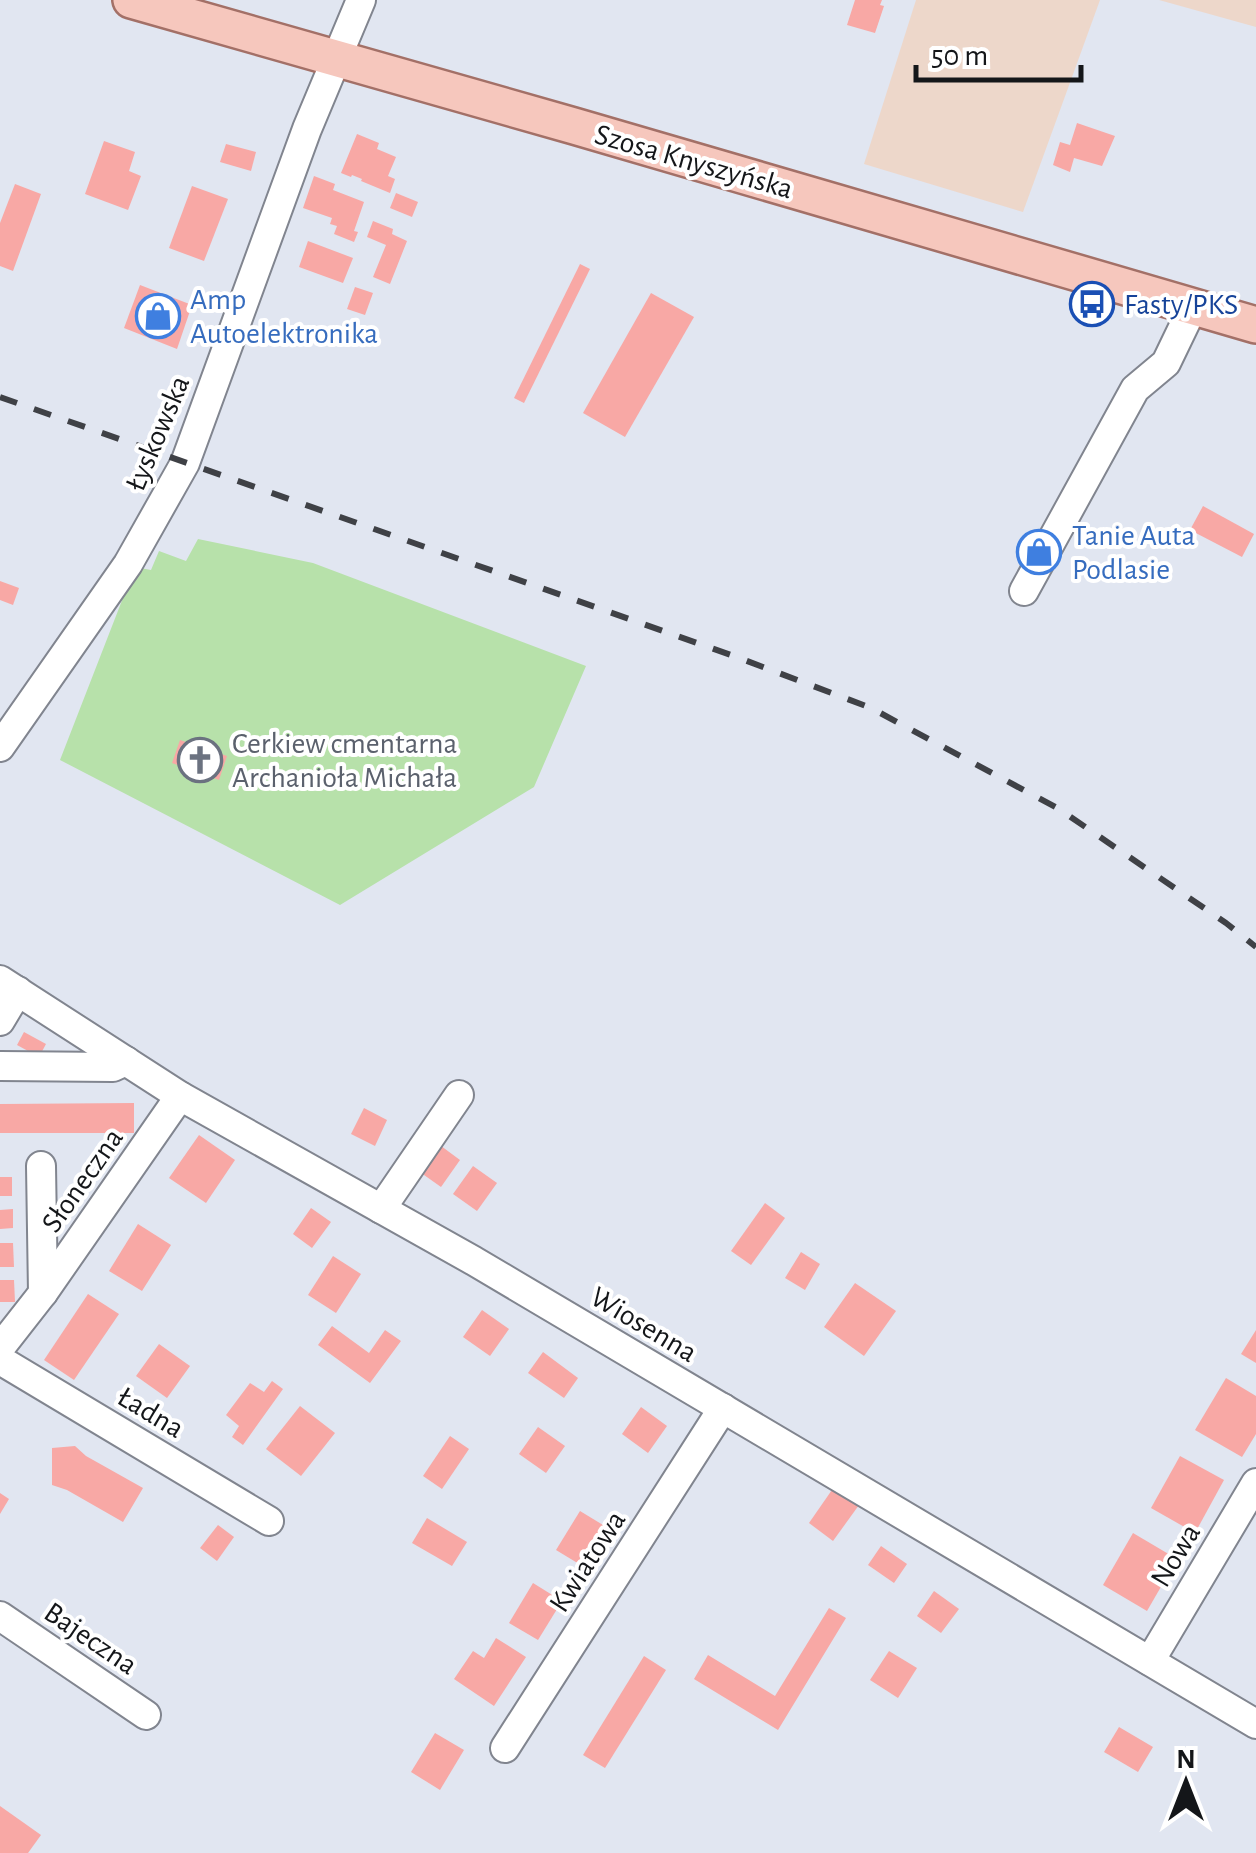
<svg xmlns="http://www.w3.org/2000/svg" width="1256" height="1853" font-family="'Alegreya Sans',sans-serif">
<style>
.education{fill:#edd7ca}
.green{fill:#b7e1aa}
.building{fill:#f8a8a5}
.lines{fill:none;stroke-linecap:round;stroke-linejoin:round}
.minor-casing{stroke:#81858f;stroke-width:32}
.major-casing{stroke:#a37067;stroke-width:40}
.minor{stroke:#fff;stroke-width:28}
.major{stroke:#f6c7bd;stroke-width:35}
.rail{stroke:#3f4146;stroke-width:6;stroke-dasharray:18 18;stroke-linecap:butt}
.labels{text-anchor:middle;stroke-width:8;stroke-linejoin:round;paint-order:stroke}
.street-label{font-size:30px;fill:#141619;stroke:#fff}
.shop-label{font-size:30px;fill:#366cbe;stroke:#fff;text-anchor:start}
.transit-label{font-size:30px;fill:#164399;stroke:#fff;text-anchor:start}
.worship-label{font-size:30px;fill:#5b616d;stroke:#fff;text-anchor:start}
</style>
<rect width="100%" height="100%" fill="#e1e6f1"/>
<!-- education -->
<g class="education">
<polygon points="916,0 1100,0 1023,212 864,164"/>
<polygon points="1159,0 1256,0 1256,27"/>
</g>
<!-- green -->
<polygon class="green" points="198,539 313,563 586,666 534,787 340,905 60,760 135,567 151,570 159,551 186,561"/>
<!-- building -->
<g class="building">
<polygon points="855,0 882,0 880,5 884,6 875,33 847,25"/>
<polygon points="1077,123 1115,136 1102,166 1074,158 1070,172 1053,165 1060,142 1070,145"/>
<polygon points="357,134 379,143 377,149 396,157 388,176 395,179 390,193 361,181 362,179 352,175 351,177 341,173"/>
<polygon points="104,141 135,152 129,171 141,176 128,210 85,194"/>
<polygon points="226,144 256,152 251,171 220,162"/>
<polygon points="314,176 335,184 333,190 364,202 354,231 358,232 354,242 334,234 337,226 330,224 332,218 303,208"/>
<polygon points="15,184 41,194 13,271 0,266 0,223"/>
<polygon points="192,186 228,199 204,261 169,248"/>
<polygon points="396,193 418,202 412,217 390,208"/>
<polygon points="373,221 393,229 392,234 407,241 390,284 373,277 386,245 367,237"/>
<polygon points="308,241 353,258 343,283 299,267"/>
<polygon points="580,264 590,269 524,403 514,398"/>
<polygon points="140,285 192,305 177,349 124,328"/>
<polygon points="355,287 373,293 365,315 347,309"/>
<polygon points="651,293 694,317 625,437 583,413"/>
<polygon points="1203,506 1254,534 1242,557 1190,530"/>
<polygon points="0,581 19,588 13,605 0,600"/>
<polygon points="180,740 227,756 219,780 172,763"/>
<polygon points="24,1032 46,1044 39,1057 17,1045"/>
<polygon points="134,1103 134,1133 0,1133 0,1104"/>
<polygon points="364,1108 387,1120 375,1146 351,1134"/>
<polygon points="199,1135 235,1160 206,1203 169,1178"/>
<polygon points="437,1143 460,1160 441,1187 417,1170"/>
<polygon points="473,1166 497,1183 477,1211 453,1194"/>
<rect x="0" y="1177" width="12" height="19"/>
<polygon points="765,1203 785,1218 751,1265 731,1251"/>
<polygon points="311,1208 331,1222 312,1248 293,1234"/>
<polygon points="13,1209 13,1228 0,1229 0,1210"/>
<polygon points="138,1224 171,1245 142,1291 109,1271"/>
<polygon points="0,1243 13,1243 14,1267 0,1267"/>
<polygon points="801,1252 820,1264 805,1290 785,1278"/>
<polygon points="333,1256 361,1274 336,1313 308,1295"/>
<polygon points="0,1280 14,1280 15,1302 0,1302"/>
<polygon points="855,1283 896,1311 864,1356 824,1327"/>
<polygon points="88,1294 119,1314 74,1380 44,1360"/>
<polygon points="482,1310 509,1329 490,1356 463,1337"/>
<polygon points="332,1326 369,1353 385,1330 401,1341 370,1383 318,1345"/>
<polygon points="1256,1330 1256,1363 1241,1354"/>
<polygon points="159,1344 190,1366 167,1398 136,1376"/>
<polygon points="543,1352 578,1378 564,1398 528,1373"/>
<polygon points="1226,1378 1256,1396 1256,1434 1242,1457 1195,1430"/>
<polygon points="272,1381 283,1389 243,1445 232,1437 239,1426 226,1415 250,1383 264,1392"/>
<polygon points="300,1406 335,1433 301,1476 266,1449"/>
<polygon points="641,1407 667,1426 648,1453 622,1434"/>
<polygon points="538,1427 565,1446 546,1473 519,1454"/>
<polygon points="450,1436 469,1449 442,1489 423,1476"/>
<polygon points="75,1446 86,1456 143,1488 123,1522 67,1490 52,1485 52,1448"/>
<polygon points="1180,1456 1224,1480 1195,1533 1151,1508"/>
<polygon points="834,1487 859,1505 833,1541 809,1523"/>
<polygon points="0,1493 9,1499 0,1514"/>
<polygon points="580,1511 608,1528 584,1567 556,1550"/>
<polygon points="427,1518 467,1542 452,1566 412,1543"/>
<polygon points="218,1525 234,1537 217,1561 200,1548"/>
<polygon points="1133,1533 1177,1559 1147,1611 1103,1585"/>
<polygon points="881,1546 907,1564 894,1583 868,1565"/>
<polygon points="533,1583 562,1601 538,1640 509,1623"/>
<polygon points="934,1591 959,1609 941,1633 917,1616"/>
<polygon points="829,1608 846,1618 778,1730 694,1679 708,1655 775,1696"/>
<polygon points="496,1638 526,1657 494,1706 454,1679 473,1651 484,1658"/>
<polygon points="889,1651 917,1668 898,1698 870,1680"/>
<polygon points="644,1656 666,1670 605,1768 583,1755"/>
<polygon points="1119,1727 1153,1747 1138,1772 1104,1752"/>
<polygon points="435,1733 464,1750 440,1790 411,1772"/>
<polygon points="0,1806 41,1835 28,1853 0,1853"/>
</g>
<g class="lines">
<defs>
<g id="minor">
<polyline points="1024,591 1135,389 1166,363 1193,307"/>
<polyline points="0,747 128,564 185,463 307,129 361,0"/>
<polyline points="0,980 180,1096 474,1261 1256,1724"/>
<polyline points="0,1021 18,991"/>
<polyline points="0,1066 113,1067 126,1061"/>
<polyline points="41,1166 43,1293"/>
<polyline points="381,1209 459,1095"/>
<polyline points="0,1348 43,1293 180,1096"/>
<polyline points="0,1360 269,1521"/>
<polyline points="0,1616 146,1715"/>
<polyline points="1150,1661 1256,1483"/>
<polyline points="505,1748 723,1408"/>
</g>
<polyline id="major" points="131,0 574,126 1256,325"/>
</defs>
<!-- minor casing -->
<use href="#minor" class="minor-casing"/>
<!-- major casing -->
<use href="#major" class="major-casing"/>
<!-- minor -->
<use href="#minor" class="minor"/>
<!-- major -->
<use href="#major" class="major"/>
<!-- rail -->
<polyline class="rail" points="0,397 734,656 871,708 1059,809 1226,923 1256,947"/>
</g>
<!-- icons -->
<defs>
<symbol id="bus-ring" viewBox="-11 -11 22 22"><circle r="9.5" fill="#fff" stroke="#1a4fb4" stroke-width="1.5"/><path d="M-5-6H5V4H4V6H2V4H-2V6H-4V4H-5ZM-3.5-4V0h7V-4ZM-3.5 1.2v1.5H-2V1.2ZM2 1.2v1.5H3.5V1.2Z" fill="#1a4fb4"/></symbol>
<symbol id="shop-ring" viewBox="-11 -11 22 22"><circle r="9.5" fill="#fff" stroke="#3f7fe0" stroke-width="1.5"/><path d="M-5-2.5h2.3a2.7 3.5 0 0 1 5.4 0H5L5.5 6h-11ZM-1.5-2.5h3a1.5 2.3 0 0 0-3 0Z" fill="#3f7fe0"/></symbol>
<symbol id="church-ring" viewBox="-11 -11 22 22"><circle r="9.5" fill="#fff" stroke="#6b7280" stroke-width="1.5"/><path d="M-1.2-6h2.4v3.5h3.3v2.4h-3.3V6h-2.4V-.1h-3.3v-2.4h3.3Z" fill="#6b7280"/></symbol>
</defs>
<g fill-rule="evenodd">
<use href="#bus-ring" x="1067" y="279" width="50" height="50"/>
<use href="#shop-ring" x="133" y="291" width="50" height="50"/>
<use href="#shop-ring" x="1014" y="527" width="50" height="50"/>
<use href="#church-ring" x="175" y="735" width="50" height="50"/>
</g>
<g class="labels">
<!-- street labels -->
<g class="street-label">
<text transform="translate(694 161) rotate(16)" y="10">Szosa Knyszyńska</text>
<text transform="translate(157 433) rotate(-67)" y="10">Łyskowska</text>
<text transform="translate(82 1180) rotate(-55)" y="10">Słoneczna</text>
<text transform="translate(644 1324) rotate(31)" y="10">Wiosenna</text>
<text transform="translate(151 1412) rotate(31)" y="10">Ładna</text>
<text transform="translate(1175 1555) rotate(-59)" y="10">Nowa</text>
<text transform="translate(587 1561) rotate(-57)" y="10">Kwiatowa</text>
<text transform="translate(91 1638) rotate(34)" y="10">Bajeczna</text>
</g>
<!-- shop labels -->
<g class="shop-label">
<text x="190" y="309">Amp<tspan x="190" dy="34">Autoelektronika</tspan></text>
<text x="1072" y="545">Tanie Auta<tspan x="1072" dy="34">Podlasie</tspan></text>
</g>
<!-- transit labels -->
<g class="transit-label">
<text x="1124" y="314">Fasty/PKS</text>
</g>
<!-- worship labels -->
<g class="worship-label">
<text x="232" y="753">Cerkiew cmentarna<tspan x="232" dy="34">Archanioła Michała</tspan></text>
</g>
</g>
<!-- north arrow -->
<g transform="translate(1186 1783)" stroke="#ffffff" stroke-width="8" paint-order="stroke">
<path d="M0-8L18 38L0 25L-18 38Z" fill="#141619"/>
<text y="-15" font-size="28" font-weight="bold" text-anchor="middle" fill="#141619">N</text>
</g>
<!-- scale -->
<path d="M916 65v15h165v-15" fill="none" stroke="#141619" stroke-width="5"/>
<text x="931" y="65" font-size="30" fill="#141619" stroke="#ffffff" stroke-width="8" paint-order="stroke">50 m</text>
</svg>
